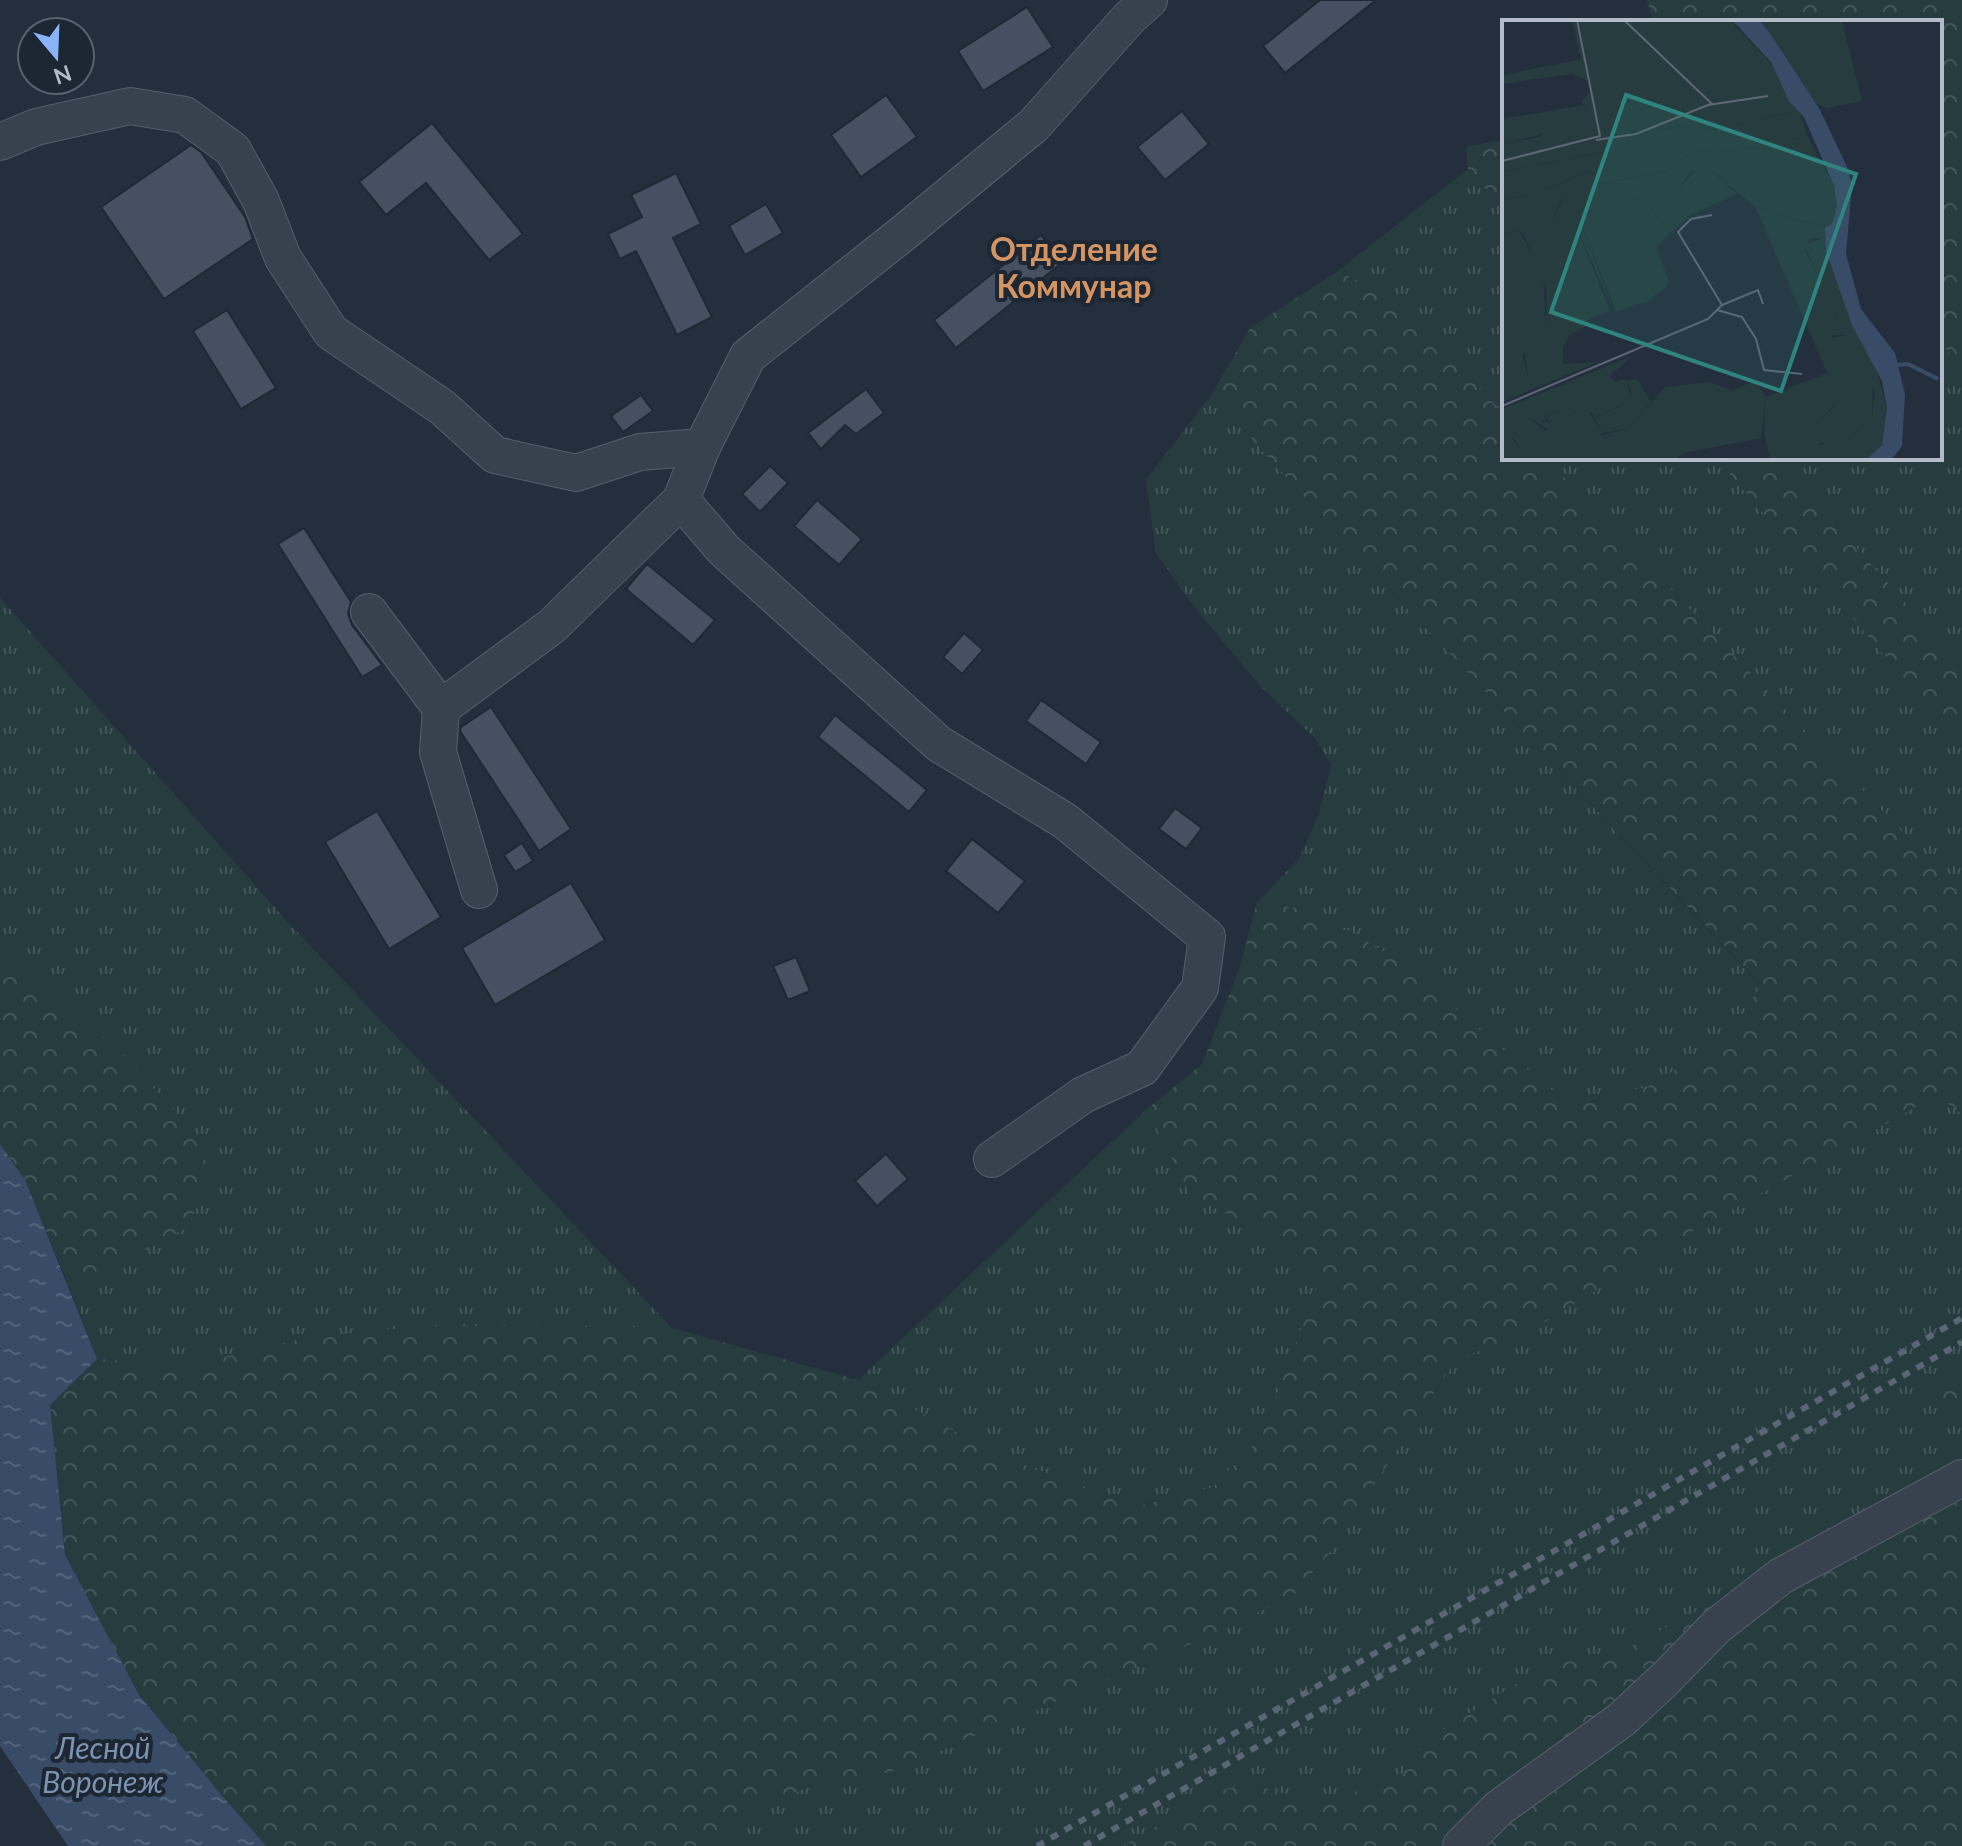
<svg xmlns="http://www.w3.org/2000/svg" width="1962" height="1846" font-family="Lato,sans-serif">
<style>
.grass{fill:url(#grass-tufts)}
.forest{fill:url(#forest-crowns)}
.water{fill:url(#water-ripples)}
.building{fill:#455162;stroke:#1f2835;stroke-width:2}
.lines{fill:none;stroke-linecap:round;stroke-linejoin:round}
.minor-casing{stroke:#565f6c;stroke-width:38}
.minor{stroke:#38414e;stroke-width:36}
.rail{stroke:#5a6575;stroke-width:6;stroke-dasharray:8 8;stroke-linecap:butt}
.labels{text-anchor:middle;stroke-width:8;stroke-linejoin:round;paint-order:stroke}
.water-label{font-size:30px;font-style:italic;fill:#7c92b1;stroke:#1d2633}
.quarter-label{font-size:32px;font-weight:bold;fill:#d59563;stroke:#1d2633}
.inset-river{fill:none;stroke:#394c67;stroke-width:4}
.inset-road{fill:none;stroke:#5e6776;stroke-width:2}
.view{fill:#308480;fill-opacity:0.15;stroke:#308480;stroke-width:4}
.inset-edge{fill:none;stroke:#b4bcc9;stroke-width:4}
</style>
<defs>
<pattern id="grass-tufts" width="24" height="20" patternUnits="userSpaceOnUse" patternTransform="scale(2)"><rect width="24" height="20" fill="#263c3f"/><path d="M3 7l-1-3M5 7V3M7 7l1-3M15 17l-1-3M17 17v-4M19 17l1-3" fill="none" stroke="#435659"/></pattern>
<pattern id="forest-crowns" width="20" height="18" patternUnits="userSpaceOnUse" patternTransform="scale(2)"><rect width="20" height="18" fill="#263c3f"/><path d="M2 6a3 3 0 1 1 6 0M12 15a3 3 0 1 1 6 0" fill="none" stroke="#435659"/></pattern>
<pattern id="water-ripples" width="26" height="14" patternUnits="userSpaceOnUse" patternTransform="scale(2)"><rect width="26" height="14" fill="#394c67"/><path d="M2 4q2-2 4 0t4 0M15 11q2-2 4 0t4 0" fill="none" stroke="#53647b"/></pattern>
</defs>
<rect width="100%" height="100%" fill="#242f3e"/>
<!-- grass -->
<g class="grass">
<polygon points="1468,169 1504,210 1504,414 1395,300 1338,271"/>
<polygon points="1940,344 1962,365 1962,668 1779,458 1940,458"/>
<polygon points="1212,394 1321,516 1761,986 1731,1035 1649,1086 1572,1107 1498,1046 1316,911 1257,902 1299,859 1318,816 1331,766 1315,738 1260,686 1192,604 1156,553 1146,480"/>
<polygon points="1546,458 1716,458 1962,746 1962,892 1960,893"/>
<polygon points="0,598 286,920 672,1328 545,1327 449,1323 301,1339 199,1363 153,1363 97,1359 68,1284 143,1251 188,1227 188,1126 122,1054 0,947"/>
<polygon points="1937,1095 1962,1114 1962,1363 1940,1376 1941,1404 1962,1408 1962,1468 1617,1654 1546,1665 1426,1741 1399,1778 1336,1798 1292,1797 1252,1783 1214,1792 1123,1846 719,1846 757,1809 810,1786 890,1772 1171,1653 1330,1552 1455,1361 1537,1327 1663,1248"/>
<polygon points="1147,1109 1190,1194 1297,1253 1318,1284 1261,1437 1213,1487 1137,1506 992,1453 933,1419 858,1380"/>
</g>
<!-- forest -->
<g class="forest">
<polygon points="1647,0 1962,0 1962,365 1940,344 1940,22 1653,22"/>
<polygon points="1502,140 1504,142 1504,210 1468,169 1466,147"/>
<polygon points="1338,271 1395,300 1504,414 1504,458 1546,458 1960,893 1962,892 1962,1114 1937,1095 1663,1248 1537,1327 1455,1361 1330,1552 1293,1596 1171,1653 890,1772 810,1786 757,1809 719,1846 266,1846 223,1797 139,1695 65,1555 50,1405 97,1359 153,1363 199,1363 301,1339 449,1323 545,1327 672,1328 858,1380 933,1419 992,1453 1138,1506 1213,1487 1261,1437 1318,1284 1297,1253 1190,1194 1147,1109 1202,1064 1240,967 1257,902 1316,911 1404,963 1498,1046 1572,1107 1649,1086 1731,1035 1761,985 1321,516 1212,394 1250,328"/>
<polygon points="1716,458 1779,458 1962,668 1962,746"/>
<polygon points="0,947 122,1053 188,1126 211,1172 188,1227 143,1251 68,1284 26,1182 0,1144"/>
<polygon points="1962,1363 1962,1408 1940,1404 1940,1375"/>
<polygon points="1962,1468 1962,1846 1123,1846 1214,1792 1252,1783 1292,1797 1335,1798 1399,1778 1426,1741 1546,1665 1617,1654"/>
</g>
<!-- water -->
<polygon class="water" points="0,1144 26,1182 97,1359 50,1405 65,1555 139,1695 223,1797 266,1846 68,1846 0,1746"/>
<!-- building -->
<g class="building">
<polygon points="1320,0 1376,0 1285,73 1263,46"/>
<polygon points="1027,7 1053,47 983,91 958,51"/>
<polygon points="886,95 917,137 861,177 831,135"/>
<polygon points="1182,111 1209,144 1165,180 1137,147"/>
<polygon points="432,123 523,234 489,260 426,183 386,215 359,182"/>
<polygon points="191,145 201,152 245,217 253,239 164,299 101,207"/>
<polygon points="676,173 701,224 673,238 712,317 677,335 636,251 620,259 608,234 642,217 631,195"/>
<polygon points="766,204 783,233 745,255 729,226"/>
<polygon points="1041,235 1063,262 956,348 934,320"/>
<polygon points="227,310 276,388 241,409 193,331"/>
<polygon points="866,389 884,413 856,434 845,425 821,449 808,433"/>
<polygon points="641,395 653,411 623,432 611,416"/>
<polygon points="770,466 788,483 760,512 742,494"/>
<polygon points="817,500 862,539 839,565 794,526"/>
<polygon points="304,528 351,602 348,614 352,625 382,665 362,677 278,544"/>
<polygon points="647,564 715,620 693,645 626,589"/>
<polygon points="964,633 983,650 962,674 943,657"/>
<polygon points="1041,700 1101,742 1086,764 1026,721"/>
<polygon points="491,707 571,829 539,851 460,731 461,727"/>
<polygon points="835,715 927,790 909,812 818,737"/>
<polygon points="1175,808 1202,828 1186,849 1159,829"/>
<polygon points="377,811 441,917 389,949 325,842"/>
<polygon points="972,839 1025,881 998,913 946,871"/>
<polygon points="522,843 533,861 515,872 504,855"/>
<polygon points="571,883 605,940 495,1005 462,948"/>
<polygon points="796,957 810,991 788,1000 773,966"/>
<polygon points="886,1154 908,1179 877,1206 855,1181"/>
</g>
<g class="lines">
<defs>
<g id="minor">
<polyline points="0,142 36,127 130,106 185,115 233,150 261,201 283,258 331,332 442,407 495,455 576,473 640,452 702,447"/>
<polyline points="369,612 441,708 552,626 681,500"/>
<polyline points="441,708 438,752 479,890"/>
<polyline points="992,1159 1083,1095 1142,1068 1200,988 1207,937 1065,821 939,744 724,550 681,500 702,447 748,356 901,235 1034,125 1129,18 1149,0"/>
<polyline points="1461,1846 1499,1808 1621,1720 1666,1678 1717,1626 1781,1576 1962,1478"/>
</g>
</defs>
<!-- minor casing -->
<use href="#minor" class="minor-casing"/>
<!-- minor -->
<use href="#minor" class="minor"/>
<!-- rail -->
<g class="rail">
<polyline points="1037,1846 1962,1318"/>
<polyline points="1084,1846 1962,1342"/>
</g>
</g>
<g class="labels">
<!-- water labels -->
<g class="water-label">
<text x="103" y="1759">Лесной<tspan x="103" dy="34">Воронеж</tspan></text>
</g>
<!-- quarter labels -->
<g class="quarter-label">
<text x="1074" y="261">Отделение<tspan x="1074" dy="37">Коммунар</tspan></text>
</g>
</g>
<!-- overview -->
<g transform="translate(1502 20)">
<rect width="440" height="440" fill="#242f3e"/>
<path d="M297 90 305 115 264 128 192 131 164 152 96 164 87 151 36 173 0 180V152L107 131 101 120 187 105 209 111ZM197 147 207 148 235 174 190 194 177 167ZM62 177 108 291 86 299 48 204ZM140 177 168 214 154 227 166 259 164 268 153 276 112 184ZM78 186 85 187 133 285 114 292 74 190ZM254 188 323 207V217L307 219 303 231 332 284 335 304 330 318 346 315 371 358 370 398 321 440H268L262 412 264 377 325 353ZM331 386 346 400 318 426 307 414ZM16 209 41 254 44 308 21 335 26 359 0 367V215ZM135 359 149 382 127 408 101 413 92 398 122 384 129 372 125 361Z" fill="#263c3f" fill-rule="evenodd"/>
<path d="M70 0H124L128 22 142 10 182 49 235 8 268 42 297 90 209 111 187 105 101 120 107 131 0 152V124L36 117 84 89 79 82 88 71 86 61 70 54 0 64V55L79 39ZM257 0H340L360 81 325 88 313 83ZM305 115 332 166 335 186 330 204 323 207 254 188 207 148 190 151 177 167 190 194 168 214 140 177 113 184 153 276 146 282 133 285 128 279 85 187 74 189 113 294 61 177 48 204 87 294 86 305 68 315 61 327V344L96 342 0 382V367L26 358 22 325 44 308 45 272 22 215 16 209 0 215V180L36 173 88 151 97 164 164 152 192 131 264 128ZM323 217 350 305 371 338 385 388 380 425 364 440H321L370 398 373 371 346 315H320L333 308 335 296 302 225ZM130 336 107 356 114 362 124 359 129 380 92 398 90 393 73 392 50 405 42 395 72 387 59 383 43 389 41 385 40 401 47 410 26 397 9 418 21 432V440H0V389ZM208 362 231 371 246 363 255 365 264 377 259 418 181 433 171 440H74L91 418 127 408 163 367Z" fill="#263c3f"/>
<path d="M337 381 352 384 355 390 330 419 302 430 306 414Z" fill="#263c3f"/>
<path d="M83 85 82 101 73 106 0 124V99ZM69 380 72 387 42 395 45 403 84 389 101 413 73 440H21L16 424 2 410 7 401 26 397 45 412 37 388Z" fill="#263c3f"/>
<path d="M124 0H230L235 8 182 49 142 10 129 23 115 10Z" fill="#263c3f"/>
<path d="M230 0H257L267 12 318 90 345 147 350 166 344 234 359 289 393 333 403 374 400 426 389 440H364L380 425 385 388 380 361 350 305 324 231 323 207 330 204 335 186 332 166 302 97 287 81 269 42Z" fill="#394c67"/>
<path class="inset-river" d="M395 345 406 344 436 359"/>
<path class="inset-road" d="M122 0 210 84M94 120 134 114 206 85 266 76M0 141 98 116 75 0M220 285 256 270 261 284M215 290 240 297 254 319 262 350 300 354M0 386 206 299 220 285 176 212 189 199 210 195"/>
<path class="view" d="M124 75 354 154 279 371 49 292Z"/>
<rect width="440" height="440" class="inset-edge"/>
</g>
<!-- north arrow -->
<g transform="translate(56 56) rotate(161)"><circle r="38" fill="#1d2633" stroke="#59626f" stroke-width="2"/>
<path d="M0-6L14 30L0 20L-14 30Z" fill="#8ab4f8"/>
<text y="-12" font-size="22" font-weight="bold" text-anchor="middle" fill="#b4bcc9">N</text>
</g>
</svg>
